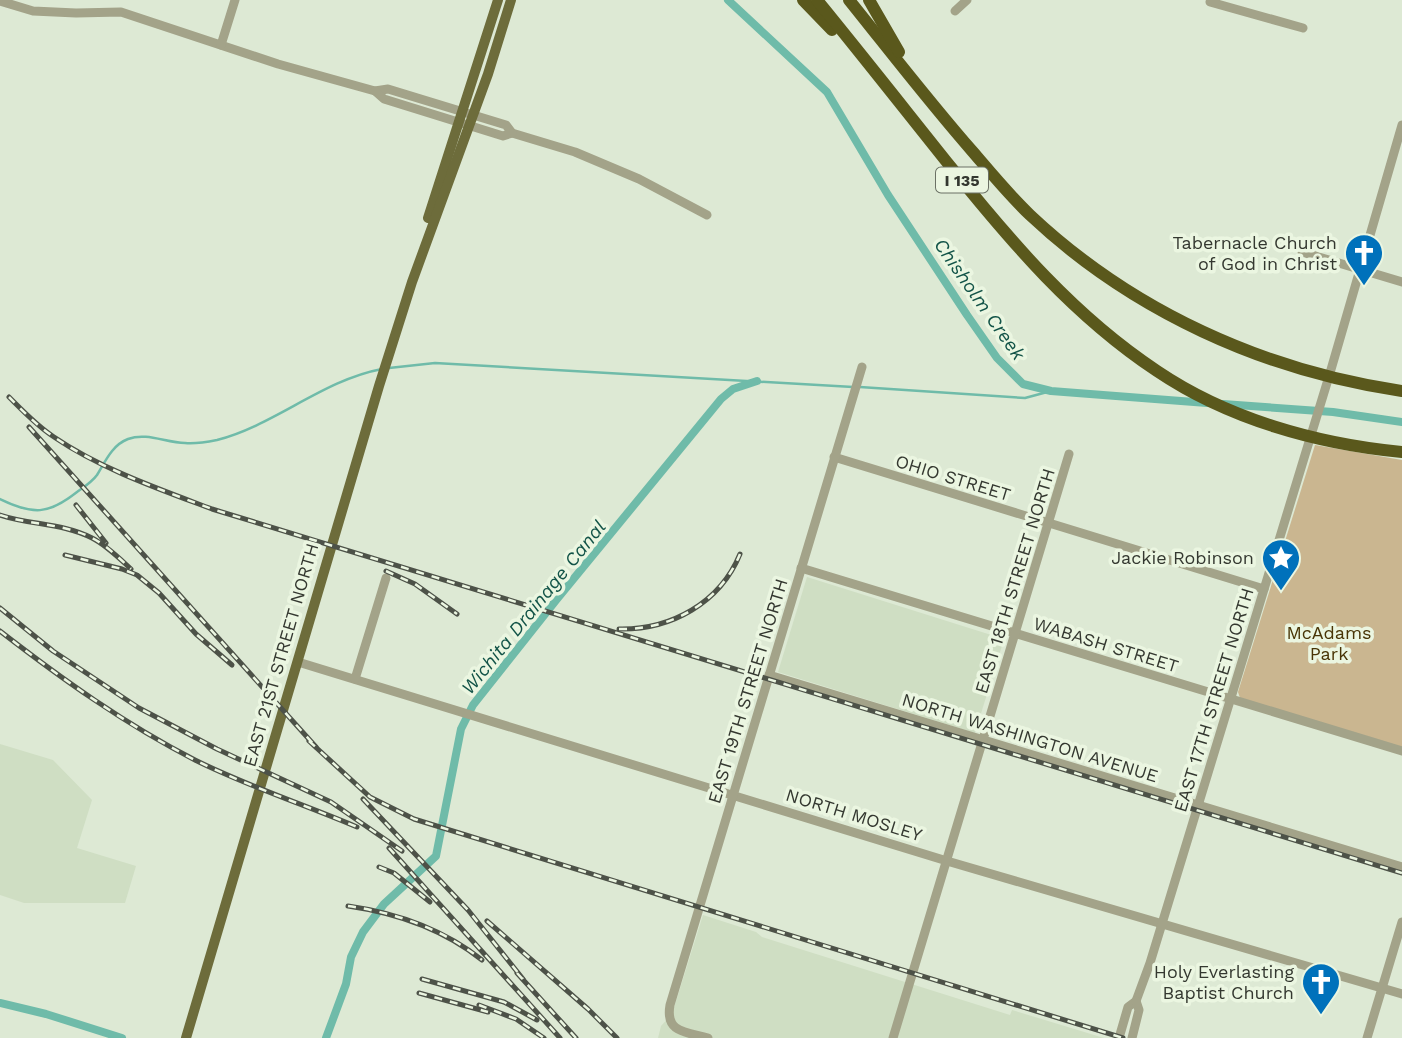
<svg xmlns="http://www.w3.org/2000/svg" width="1402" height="1038" font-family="'Work Sans',sans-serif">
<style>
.built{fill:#cfdec3}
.green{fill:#cab690}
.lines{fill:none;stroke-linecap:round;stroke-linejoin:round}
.stream{stroke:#6fbba9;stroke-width:2.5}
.canal{stroke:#6fbba9;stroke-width:8}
.minor{stroke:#a3a389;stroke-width:9}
.major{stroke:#6d6c3b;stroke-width:10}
.highway{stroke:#5a581c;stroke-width:12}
.rail-casing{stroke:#4d5248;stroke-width:5}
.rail{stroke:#ebf6e1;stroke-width:2.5;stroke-dasharray:8;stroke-linecap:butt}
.labels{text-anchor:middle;stroke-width:7;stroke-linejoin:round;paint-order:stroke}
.shield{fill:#ebf6e1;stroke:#6b7165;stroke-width:2}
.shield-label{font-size:16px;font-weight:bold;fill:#343830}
.poi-label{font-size:18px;fill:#343830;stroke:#ebf6e1;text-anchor:end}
.street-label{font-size:18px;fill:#343830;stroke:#ebf6e1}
.park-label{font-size:18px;fill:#483405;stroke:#ebf6e1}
.water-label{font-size:19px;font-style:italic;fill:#135448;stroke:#ebf6e1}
</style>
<rect width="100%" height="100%" fill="#dde9d4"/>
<!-- built -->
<g class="built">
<polygon points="807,577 1004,639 975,733 778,672"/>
<polygon points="0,744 53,760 92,800 77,848 136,866 125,903 24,903 0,895"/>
<polygon points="703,915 756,932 762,937 1010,1015 1012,1010 1104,1038 658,1038 661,1026 672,1014"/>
</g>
<!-- green -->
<polygon class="green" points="1315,445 1402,460 1402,747 1240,698 1238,692"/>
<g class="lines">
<!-- stream -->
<g class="stream">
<polyline points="389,368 435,363 853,387"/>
<polyline points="860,387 1025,398 1051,391"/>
<path d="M0 499C33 515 48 515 77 492 84 487 92 482 97 475 105 462 112 445 128 439 147 432 166 443 185 443 195 444 207 442 217 440 275 425 323 380 382 369"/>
</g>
<!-- canal -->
<g class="canal">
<polyline points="728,0 827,92 888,195 967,315 997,358 1023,384 1051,391 1207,403"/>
<polyline points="1223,404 1333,412 1402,422"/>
<polyline points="0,1003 46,1014 122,1038"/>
<polyline points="326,1038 346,984 351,957 363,932 384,904 436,856 461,729 473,705 557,599 721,399 733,389 757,381"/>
</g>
<!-- minor -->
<g class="minor">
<polyline points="0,1 33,11 76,13 121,12 278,64 375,91 388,89 506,125 512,133 575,152 639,179 707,215"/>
<polyline points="1210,2 1303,28"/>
<polyline points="955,11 967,0"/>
<polyline points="221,45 235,0"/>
<polyline points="375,91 384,99 503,136 512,133"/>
<polyline points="1302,252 1402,282"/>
<polyline points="834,457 1264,589"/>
<polyline points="801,568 1402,751"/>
<polyline points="298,662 947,861 1402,994"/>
<polyline points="769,675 1402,867"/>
<polyline points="355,679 386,578"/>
<path d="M708 1038C686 1032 665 1033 670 1005L862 367"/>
<polyline points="893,1038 1069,454"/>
<polyline points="1119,1038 1128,1007 1136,1001 1150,963 1330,373 1402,125"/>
<polyline points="1132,1038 1139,1010 1136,1001"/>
<polyline points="1367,1038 1402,922"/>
</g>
<!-- major -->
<g class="major">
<polyline points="428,218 498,0"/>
<polyline points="186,1038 379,386 412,282 488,74 511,0"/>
</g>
<!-- highway -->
<g class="highway">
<polyline points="803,0 832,30"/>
<path d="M817 0C862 55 906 111 950 166 1012 243 1074 316 1157 371 1228 419 1317 444 1402 452"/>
<path d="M849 0C890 51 930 103 973 152 991 173 1009 195 1030 215 1132 311 1264 371 1402 391"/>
<polyline points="869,0 899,52"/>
</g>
<defs>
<g id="rail">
<path d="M9 397C23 411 37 426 54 437 101 469 159 489 212 509L1402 873"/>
<polyline points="29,427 316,747"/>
<polyline points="76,505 106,543"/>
<path d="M0 515C30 525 63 523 92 538 106 545 119 558 131 569"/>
<polyline points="65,555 122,569 137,575 159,593 196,634 232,665"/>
<polyline points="386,571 415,584 457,614"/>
<polyline points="0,608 53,651 139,708 217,749 331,802 402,851"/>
<path d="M619 629C671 630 720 603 740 554"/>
<path d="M0 631C62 679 125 724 195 760 247 786 303 804 357 827"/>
<polyline points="309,741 370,797 414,819 1123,1038"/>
<polyline points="363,799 468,910 523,979"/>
<polyline points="389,848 560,1038"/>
<polyline points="379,867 394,873 430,902"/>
<path d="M348 906C397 913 443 929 482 960"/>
<polyline points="487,921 588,1009 617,1038"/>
<polyline points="517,973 576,1038"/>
<polyline points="422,979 504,1002 537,1020"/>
<polyline points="419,993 488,1012"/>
<polyline points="479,1005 516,1019 544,1038"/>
</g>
</defs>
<!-- rail casing -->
<use href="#rail" class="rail-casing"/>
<!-- rail -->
<use href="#rail" class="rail"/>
</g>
<!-- icons -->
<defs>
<symbol id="church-pin" viewBox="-11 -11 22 30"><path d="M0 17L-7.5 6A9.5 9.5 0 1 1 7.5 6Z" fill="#0071bb" stroke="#ebf6e1"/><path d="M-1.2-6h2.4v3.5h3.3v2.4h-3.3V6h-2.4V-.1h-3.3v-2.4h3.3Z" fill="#fff"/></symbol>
<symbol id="sight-pin" viewBox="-11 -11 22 30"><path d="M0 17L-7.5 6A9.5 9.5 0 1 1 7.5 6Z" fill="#0071bb" stroke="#ebf6e1"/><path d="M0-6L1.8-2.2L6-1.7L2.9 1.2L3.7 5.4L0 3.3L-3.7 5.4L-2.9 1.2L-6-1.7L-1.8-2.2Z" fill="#fff"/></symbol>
</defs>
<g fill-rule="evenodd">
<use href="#church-pin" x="1342" y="231" width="44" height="60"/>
<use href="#sight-pin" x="1259" y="536" width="44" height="60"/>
<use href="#church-pin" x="1299" y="960" width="44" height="60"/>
</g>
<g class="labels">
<!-- shield labels -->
<rect class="shield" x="936" y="167.5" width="52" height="25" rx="5"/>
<g class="shield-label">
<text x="962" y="186">I 135</text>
</g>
<!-- poi labels -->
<g class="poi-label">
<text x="1337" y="249">Tabernacle Church<tspan x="1337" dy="21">of God in Christ</tspan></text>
<text x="1254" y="564">Jackie Robinson</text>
<text x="1294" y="978">Holy Everlasting<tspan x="1294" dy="21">Baptist Church</tspan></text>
</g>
<!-- street labels -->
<g class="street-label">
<text transform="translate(953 478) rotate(17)" y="6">OHIO STREET</text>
<text transform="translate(1015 581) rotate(-73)" y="6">EAST 18TH STREET NORTH</text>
<text transform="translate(1106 645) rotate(17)" y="6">WABASH STREET</text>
<text transform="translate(281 655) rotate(-74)" y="6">EAST 21ST STREET NORTH</text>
<text transform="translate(748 691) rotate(-73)" y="6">EAST 19TH STREET NORTH</text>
<text transform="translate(1214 700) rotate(-73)" y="6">EAST 17TH STREET NORTH</text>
<text transform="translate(1030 738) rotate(17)" y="6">NORTH WASHINGTON AVENUE</text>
<text transform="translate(854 815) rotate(17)" y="6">NORTH MOSLEY</text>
</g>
<!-- park labels -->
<g class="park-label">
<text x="1329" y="639">McAdams<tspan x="1329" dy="21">Park</tspan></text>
</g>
<!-- water labels -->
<g class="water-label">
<text transform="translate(980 299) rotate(55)" y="7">Chisholm Creek</text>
<text transform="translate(533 607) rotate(-51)" y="7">Wichita Drainage Canal</text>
</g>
</g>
</svg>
